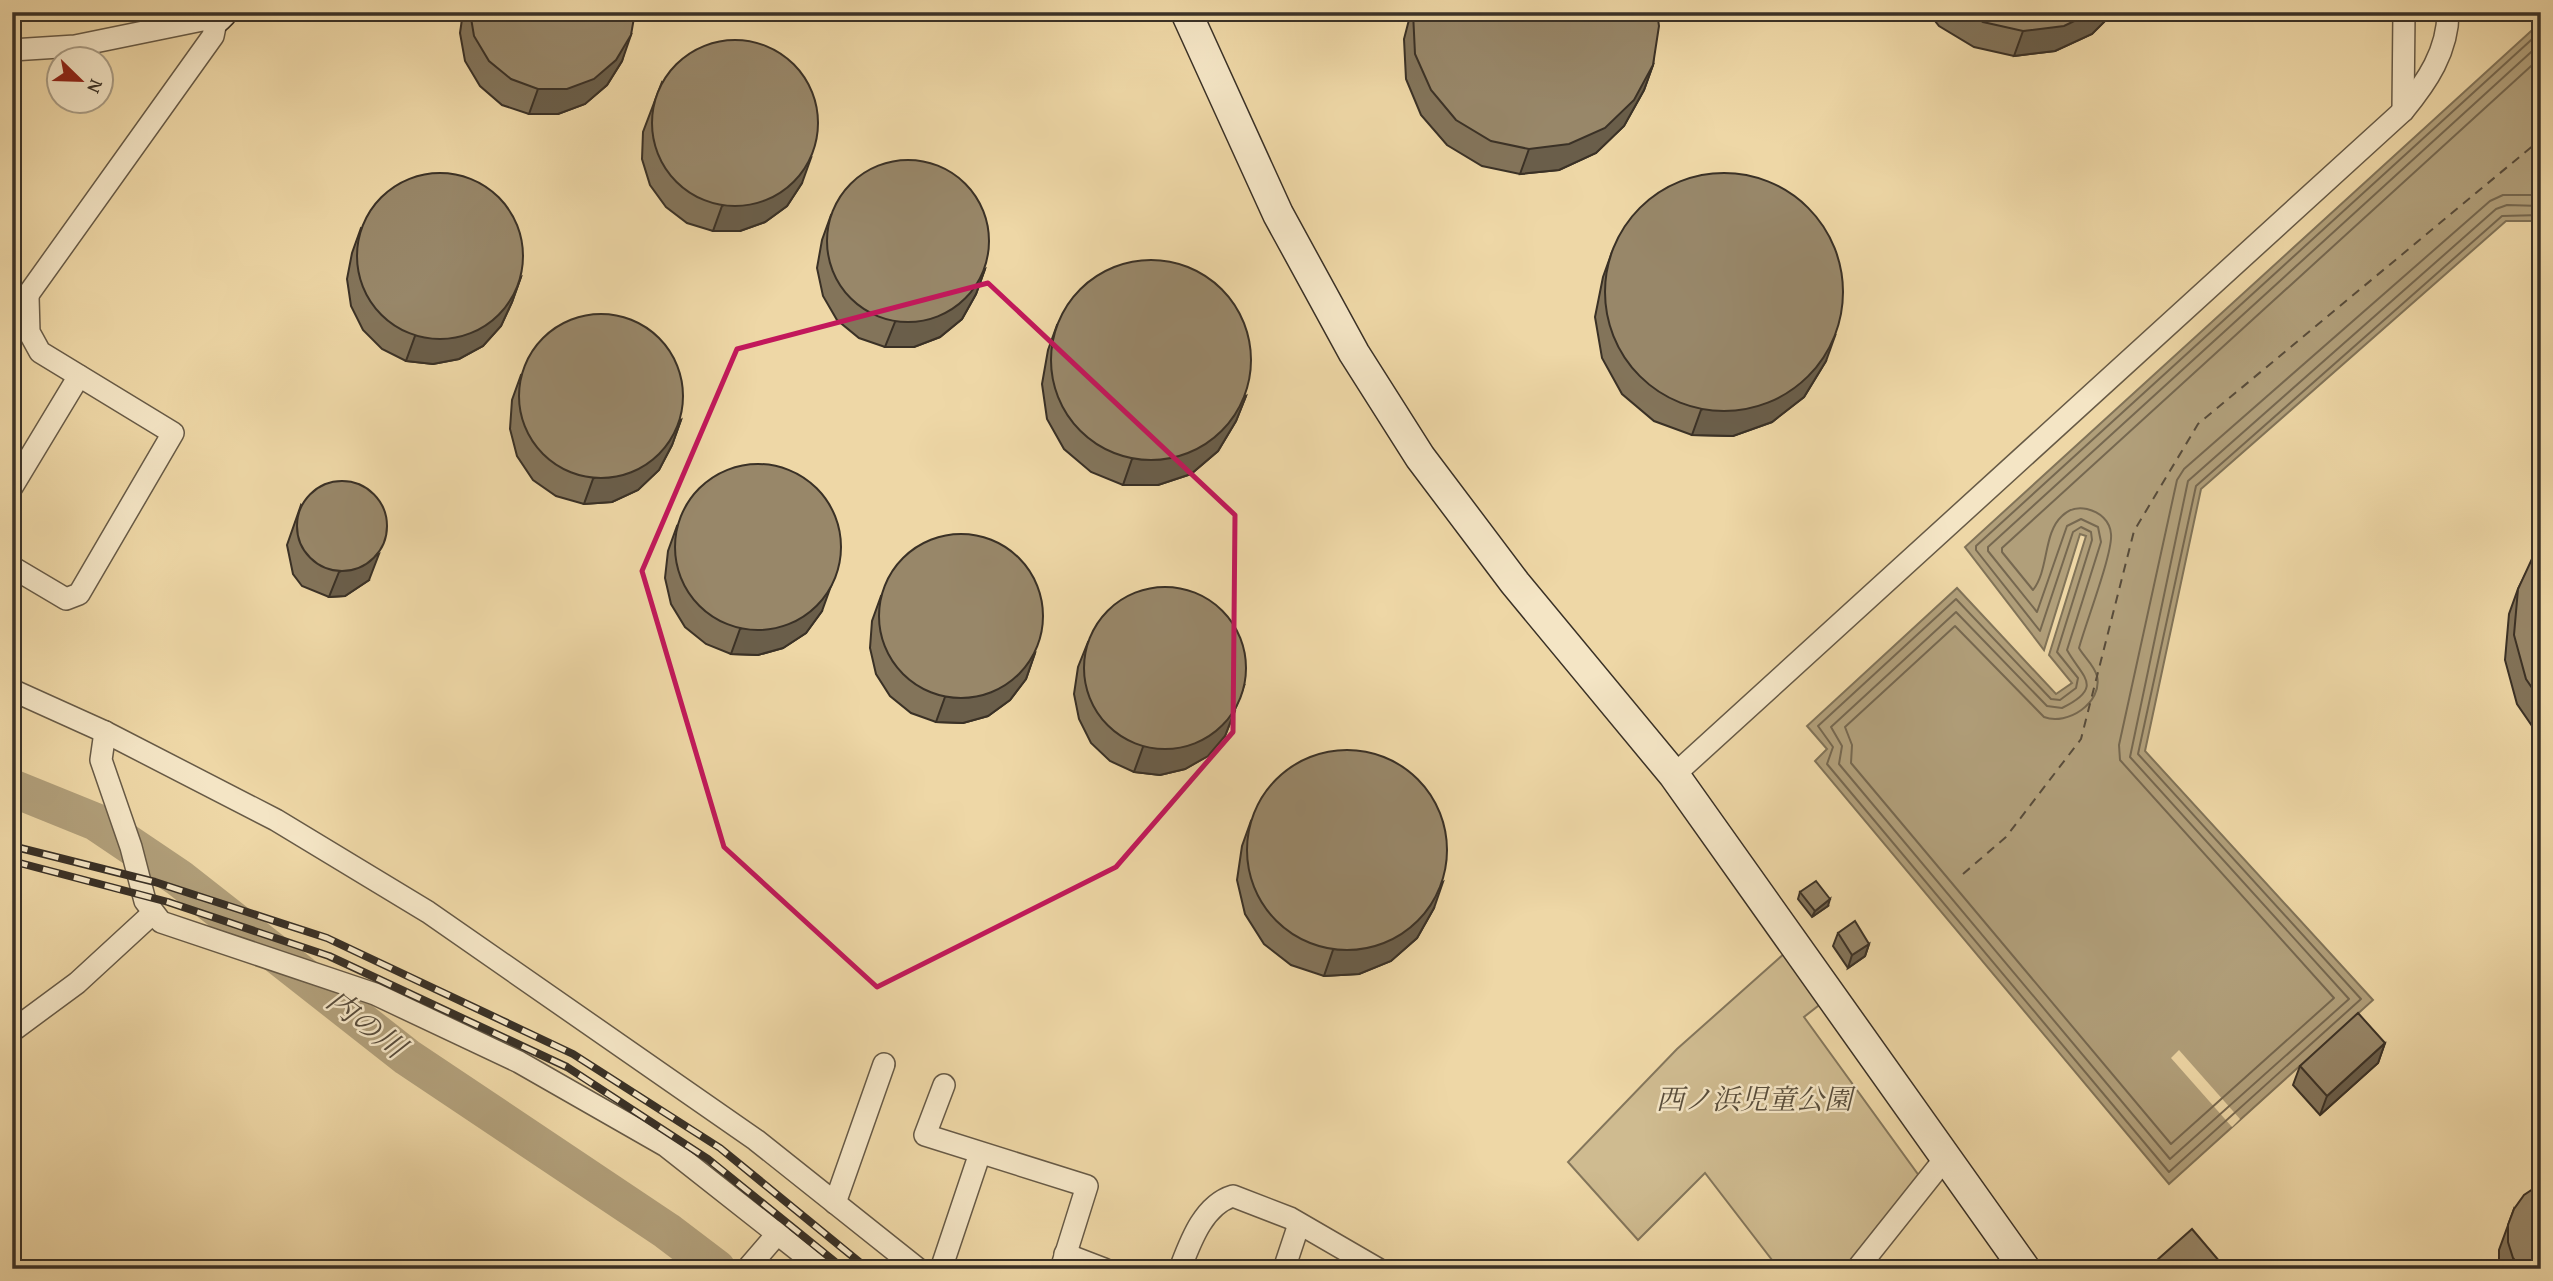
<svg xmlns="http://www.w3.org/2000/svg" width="2553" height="1281" font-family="'Gentium Book Plus','Noto Serif JP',serif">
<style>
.green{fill:#cfbb90;stroke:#84765b;stroke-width:2}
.water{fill:#b19f7a;stroke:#817358;stroke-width:2}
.pier{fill:#eed7a6}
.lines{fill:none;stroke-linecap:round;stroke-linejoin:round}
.shore{stroke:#766850;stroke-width:2}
.river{stroke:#b19f7a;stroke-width:38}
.ferry{stroke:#584c3b;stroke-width:2;stroke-dasharray:9 7;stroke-linecap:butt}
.street-casing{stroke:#675a46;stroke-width:24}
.secondary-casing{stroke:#3a3126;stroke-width:33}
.street{stroke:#f4e5c5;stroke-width:21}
.secondary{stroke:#f4e5c5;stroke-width:30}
.rail-casing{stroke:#3a3126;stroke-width:8}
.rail{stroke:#f4e5c5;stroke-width:5;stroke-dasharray:16;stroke-linecap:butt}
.wall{fill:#83745a;stroke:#3a3126;stroke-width:2}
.shaded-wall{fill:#6a5e4a;stroke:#3a3126;stroke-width:2}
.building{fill:#988769;stroke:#3a3126;stroke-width:2}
.marked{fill:none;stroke:#c2185b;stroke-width:5;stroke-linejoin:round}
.labels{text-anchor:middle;stroke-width:5;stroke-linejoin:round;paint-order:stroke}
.park-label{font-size:28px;font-style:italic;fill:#584d3b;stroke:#f4e5c5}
.water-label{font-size:30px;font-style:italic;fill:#584c3b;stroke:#f4e5c5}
</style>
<rect width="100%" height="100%" fill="#eed7a6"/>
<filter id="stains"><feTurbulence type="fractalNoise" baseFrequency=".00286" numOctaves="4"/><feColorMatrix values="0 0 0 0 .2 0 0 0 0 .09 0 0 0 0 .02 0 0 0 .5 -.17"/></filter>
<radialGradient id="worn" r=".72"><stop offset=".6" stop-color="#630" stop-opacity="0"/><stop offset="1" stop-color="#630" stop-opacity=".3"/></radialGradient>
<!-- green -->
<polygon class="green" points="1795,944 1832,995 1804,1017 1925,1184 1857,1269 1779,1269 1705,1173 1638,1240 1568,1162 1677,1049"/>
<!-- water -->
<polygon class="water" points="2541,22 2541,221 2506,221 2201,489 2145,751 2373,1000 2169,1184 1815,761 1827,749 1807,726 1957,588 2056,694 2072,683 2049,655 2086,536 2080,534 2044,650 1965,547"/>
<!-- pier -->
<polygon class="pier" points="2179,1050 2240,1119 2232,1127 2171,1058"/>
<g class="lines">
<!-- shore -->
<g class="shore">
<polyline points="2541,31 1976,546 1976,550 2040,631 2073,532 2081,527 2091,532 2092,540 2057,652 2078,678 2076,688 2060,700 2051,699 1956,599 1818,726 1833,747 1827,764 2169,1172 2361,999 2138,754 2196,486 2502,216 2541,215"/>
<path d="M2541 43 1988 547V551L2037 612 2067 526 2081 519 2098 527 2101 542 2067 650C2082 677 2105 687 2062 708L2047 706 1956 612 1831 727 1842 746 1839 764 2170 1159 2349 999 2130 757 2188 481 2496 209 2507 205 2541 206"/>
<path d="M2541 57 2002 548V552L2033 590C2049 570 2043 533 2062 516 2069 509 2078 507 2087 509 2100 512 2110 521 2111 534 2113 553 2085 625 2079 648 2084 657 2094 665 2097 676 2103 703 2067 726 2044 717L1955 626 1845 727 1852 745 1851 763 2171 1144 2334 998 2120 760 2119 745 2177 480 2184 469 2490 201 2503 195H2541"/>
</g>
<!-- river -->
<polyline class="river" points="12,788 96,822 179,878 407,1057 667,1231 717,1269"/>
<!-- ferry -->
<polyline class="ferry" points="1963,874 2006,837 2081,739 2134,531 2198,424 2541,139"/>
<defs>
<g id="street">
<polyline points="12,50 75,46 217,17"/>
<polyline points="2403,111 2404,12"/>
<polyline points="12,317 213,36 217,17"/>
<polyline points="12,487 79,376"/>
<polyline points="12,567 66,599 79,594 173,433 40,352 29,332 28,297"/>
<polyline points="12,690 105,732 276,820 428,912 756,1140 918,1269"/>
<polyline points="105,732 101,760 131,847 145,901 161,922 375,994 519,1062 666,1146 822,1269"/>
<path d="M1674 775 2403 111C2427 82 2448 51 2448 12"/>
<polyline points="12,1031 77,983 152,914"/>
<polyline points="944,1085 925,1135 1087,1186 1061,1269"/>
<polyline points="835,1203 884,1064"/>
<polyline points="1065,1254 1104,1269"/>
<polyline points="747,1269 779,1232"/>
<polyline points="941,1269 980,1153"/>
<path d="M1180 1269C1190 1243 1203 1205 1233 1196L1290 1218 1378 1269"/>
<polyline points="1284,1269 1299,1224"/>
<polyline points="1857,1269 1947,1156"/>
</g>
<g id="secondary">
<polyline points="1186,12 1278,214 1354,353 1420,457 1515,583 1674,775 2025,1269"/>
<polyline points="217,17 222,12"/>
</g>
</defs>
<!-- street casing -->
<use href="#street" class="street-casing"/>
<!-- secondary casing -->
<use href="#secondary" class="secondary-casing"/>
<!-- street -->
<use href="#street" class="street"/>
<!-- secondary -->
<use href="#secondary" class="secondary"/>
<defs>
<g id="rail">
<polyline points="12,846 155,882 327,938 573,1054 720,1148 868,1269"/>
<polyline points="12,861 168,902 329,956 567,1067 708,1159 844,1269"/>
</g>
</defs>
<!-- rail casing -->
<use href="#rail" class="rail-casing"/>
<!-- rail -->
<use href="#rail" class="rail"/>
</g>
<!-- wall -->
<g class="wall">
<polygon points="463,12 635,12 622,61 607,85 585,104 558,114 529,114 502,105 480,86 465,61 460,33"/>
<polygon points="1411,12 1657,12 1653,65 1644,90 1624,126 1596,153 1559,170 1520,174 1482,166 1447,145 1421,115 1406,79 1404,39"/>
<polygon points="1928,12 2114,12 2092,34 2055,51 2014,56 1974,47 1939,26"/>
<polygon points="662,82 802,183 787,206 765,222 740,231 713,231 687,223 666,207 650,185 642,159 643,132"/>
<polygon points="831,215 985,269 976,294 962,319 940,337 914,347 885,347 859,338 837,320 823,296 817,268 822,240"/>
<polygon points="361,228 521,277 512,302 501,326 483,346 459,359 433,364 406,361 382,349 363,330 351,306 347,279 352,253"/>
<polygon points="1612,252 1826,361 1804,397 1772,422 1733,436 1692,435 1654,421 1622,394 1602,358 1595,317 1603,277"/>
<polygon points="1057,325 1246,396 1236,421 1218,451 1191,474 1158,485 1123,485 1091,472 1064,449 1047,419 1042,384 1048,350"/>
<polygon points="521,375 681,420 672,445 659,470 638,490 612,502 584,504 556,496 533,480 517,456 510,429 512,400"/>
<polygon points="301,505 369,580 345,596 329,597 302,586 293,574 287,545"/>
<polygon points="677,526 822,611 806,633 783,648 758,655 731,654 706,644 685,627 671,604 665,578 668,551"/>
<polygon points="2541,544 2541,739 2517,704 2505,660 2509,614 2518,589"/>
<polygon points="881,596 1035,653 1026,679 1010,700 988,716 963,723 936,722 911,713 890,696 876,674 870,648 872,621"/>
<polygon points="1088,642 1235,711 1225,736 1208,756 1185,769 1160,775 1134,772 1110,761 1091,743 1079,719 1074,694 1078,667"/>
<polygon points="1251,821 1434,908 1417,938 1391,961 1359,974 1324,976 1291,965 1264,944 1245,914 1237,880 1242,846"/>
<polygon points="1800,892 1828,906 1812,917 1798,899"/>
<polygon points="1838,933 1869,944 1865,956 1848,968 1833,946"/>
<polygon points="2385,1043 2378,1063 2320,1115 2293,1085 2300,1066"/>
<polygon points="2514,1209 2541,1269 2499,1269 2499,1250"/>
</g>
<!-- shaded-wall -->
<g class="shaded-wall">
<polygon points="2093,12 2114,12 2092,34 2055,51 2014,56 2023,31"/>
<polygon points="631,35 622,61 607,85 585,104 558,114 529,114 538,89"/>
<polygon points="1653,65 1644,90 1624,126 1596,153 1559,170 1520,174 1529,149"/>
<polygon points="811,158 802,183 787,206 765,222 740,231 713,231 722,206"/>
<polygon points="985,269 976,294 962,319 940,337 914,347 885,347 895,322"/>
<polygon points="521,277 512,302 501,326 483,346 459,359 433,364 406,361 415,336"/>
<polygon points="1835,336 1826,361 1804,397 1772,422 1733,436 1692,435 1701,410"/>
<polygon points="1246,396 1236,421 1218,451 1191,474 1158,485 1123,485 1132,459"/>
<polygon points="681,420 672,445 659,470 638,490 612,502 584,504 593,479"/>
<polygon points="379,554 369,580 345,596 329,597 339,572"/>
<polygon points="831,586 822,611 806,633 783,648 758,655 731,654 740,629"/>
<polygon points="1035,653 1026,679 1010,700 988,716 963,723 936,722 945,697"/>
<polygon points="1244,686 1225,736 1208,756 1185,769 1160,775 1134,772 1143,747"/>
<polygon points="1443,882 1434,908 1417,938 1391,961 1359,974 1324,976 1333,950"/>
<polygon points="1830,899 1828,906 1812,917 1815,911"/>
<polygon points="1869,944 1865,956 1848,968 1852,955"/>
<polygon points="2385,1043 2378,1063 2320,1115 2327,1096"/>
</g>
<!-- building -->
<g class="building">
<polygon points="470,12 635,12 631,35 616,60 594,79 567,89 538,89 511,79 489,61 474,36"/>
<polygon points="1413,12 1657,12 1659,26 1653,65 1634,100 1605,128 1569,144 1529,149 1491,141 1456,120 1431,90 1415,54"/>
<polygon points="1967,12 2093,12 2064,26 2023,31 1983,22"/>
<circle cx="735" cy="123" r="83"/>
<circle cx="908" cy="241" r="81"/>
<circle cx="440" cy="256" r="83"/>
<circle cx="1724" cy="292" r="119"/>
<circle cx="1151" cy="360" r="100"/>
<circle cx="601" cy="396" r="82"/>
<circle cx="758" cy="547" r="83"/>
<circle cx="342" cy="526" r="45"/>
<circle cx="961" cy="616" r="82"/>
<polygon points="2541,544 2541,701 2526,679 2514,635 2518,589 2537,548"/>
<circle cx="1165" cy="668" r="81"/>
<circle cx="1347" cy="850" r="100"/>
<polygon points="1816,881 1830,899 1815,911 1800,892"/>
<polygon points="1855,921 1869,944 1852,955 1838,933"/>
<polygon points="2358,1013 2385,1043 2327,1096 2300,1066"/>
<polygon points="2539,1185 2541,1185 2541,1269 2522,1269 2513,1258 2508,1242 2508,1225 2514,1209 2524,1195"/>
<polygon points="2192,1229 2226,1269 2147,1269"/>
</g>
<!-- marked area -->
<path class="marked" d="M988 283 1235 515 1233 732 1116 867 877 987 724 847 642 571 737 349Z"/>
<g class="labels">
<!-- park labels -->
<g class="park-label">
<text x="1754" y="1109">西ノ浜児童公園</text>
</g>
<!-- water labels -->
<g class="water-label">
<text transform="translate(366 1024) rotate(38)" y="10">内の川</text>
</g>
</g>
<!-- margin -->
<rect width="2553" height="1281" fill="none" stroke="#eed7a6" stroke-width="42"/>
<rect x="14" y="14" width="2525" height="1253" fill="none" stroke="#3a3126" stroke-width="3.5"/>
<rect x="21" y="21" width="2511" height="1239" fill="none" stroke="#3a3126" stroke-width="2"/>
<!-- north arrow -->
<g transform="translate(80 80) rotate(113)"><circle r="33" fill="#f4e5c5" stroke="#aa9d85" stroke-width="2"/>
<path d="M0-5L12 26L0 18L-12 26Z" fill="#8f2418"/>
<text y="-10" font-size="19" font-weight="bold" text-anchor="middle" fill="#3a3126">N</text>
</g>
<rect width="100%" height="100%" filter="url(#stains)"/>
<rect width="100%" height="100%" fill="url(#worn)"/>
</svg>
